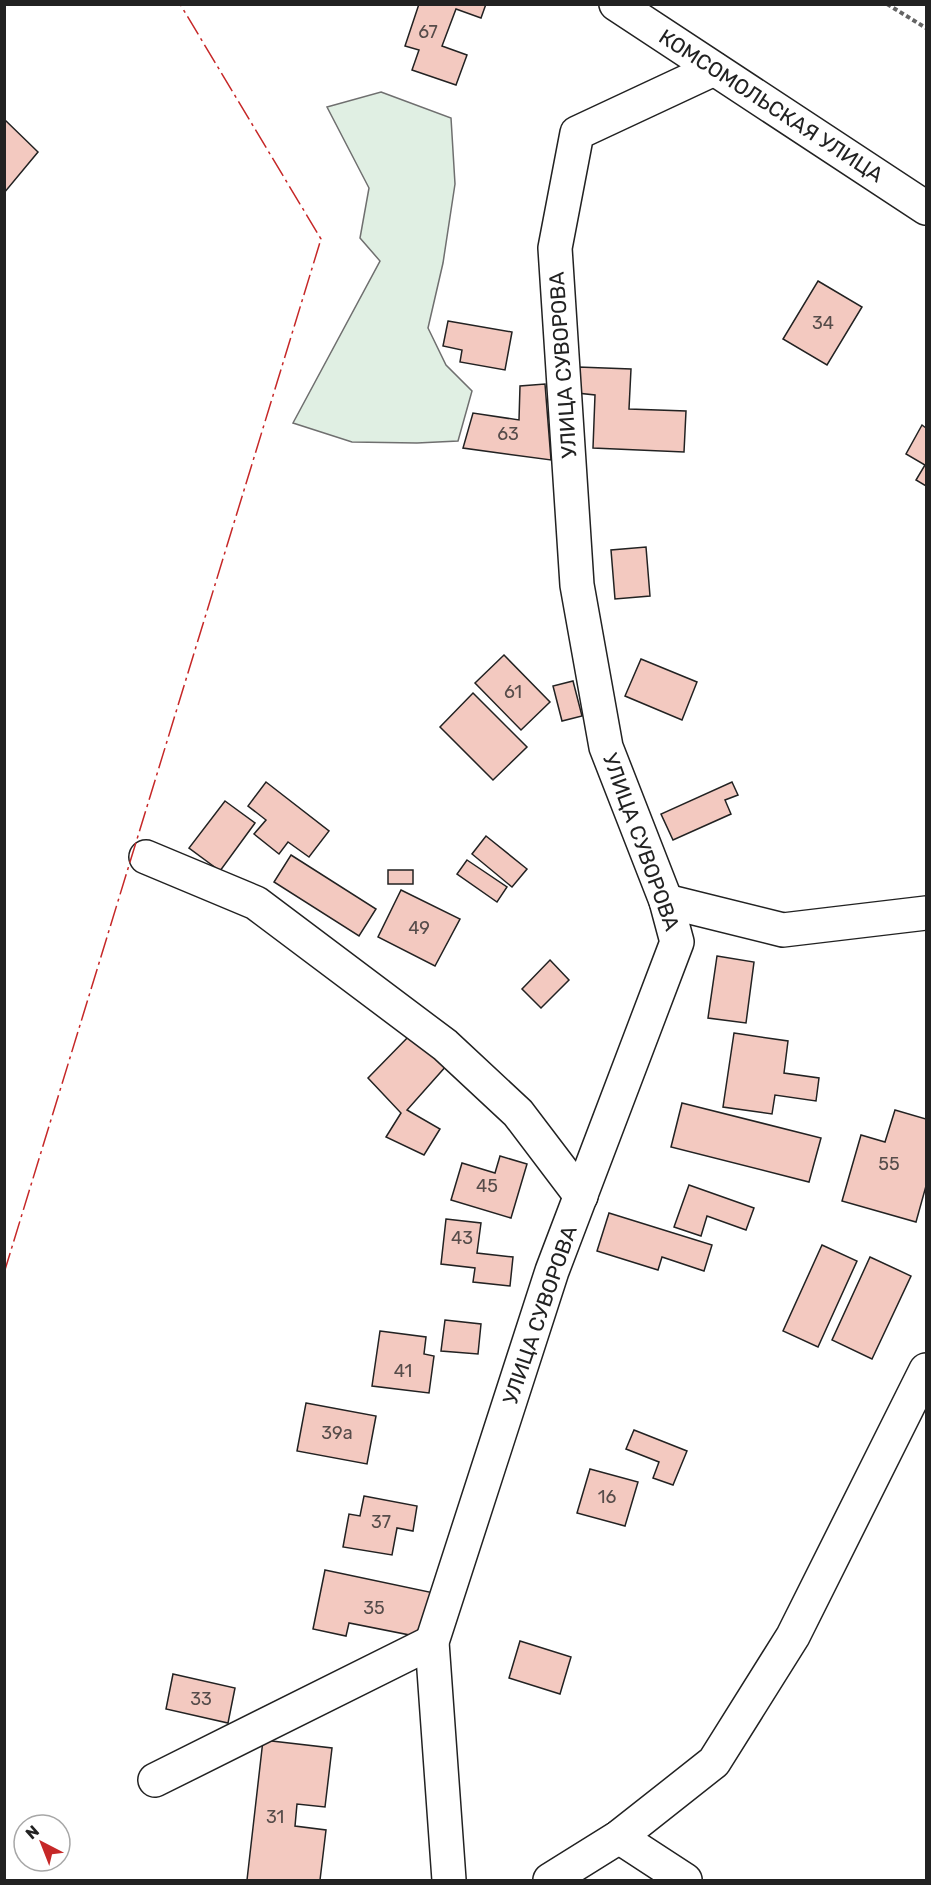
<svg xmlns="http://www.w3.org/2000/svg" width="931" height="1885" font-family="Rubik,sans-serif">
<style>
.green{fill:#e0efe3;stroke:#6f6f6f;stroke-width:1.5}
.building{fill:#f3c9c0;stroke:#222;stroke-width:1.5}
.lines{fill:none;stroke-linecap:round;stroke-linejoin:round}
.minor-casing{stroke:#222;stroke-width:36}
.path{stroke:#646464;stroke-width:4;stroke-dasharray:4.5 3;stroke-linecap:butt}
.minor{stroke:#fff;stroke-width:33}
.power{stroke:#c62828;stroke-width:1.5;stroke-dasharray:21 4.5 3 4.5;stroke-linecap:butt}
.labels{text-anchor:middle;stroke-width:4.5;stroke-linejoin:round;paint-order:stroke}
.number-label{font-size:18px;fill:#564c4a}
.street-label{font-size:21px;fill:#222;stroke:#fff}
</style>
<rect width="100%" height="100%" fill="#fff"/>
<!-- green -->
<polygon class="green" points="381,92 451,118 455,184 443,263 428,328 446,365 472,391 458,441 417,443 352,442 293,423 380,261 360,238 369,188 327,107"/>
<!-- building -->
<g class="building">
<polygon points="419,4 486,4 481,18 456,9 442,46 467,55 456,85 412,70 419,50 405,46"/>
<polygon points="4,119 38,152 4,193"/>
<polygon points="818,281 862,307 827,365 783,339"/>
<polygon points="448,321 512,332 505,370 460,362 462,350 443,346"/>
<polygon points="578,367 631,369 629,409 686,411 684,452 593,448 595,395 577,393"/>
<polygon points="545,384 551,460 463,448 473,413 519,420 520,386"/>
<polygon points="922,425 926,428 926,486 916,480 925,465 906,454"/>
<polygon points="646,547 650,596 615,599 611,550"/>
<polygon points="504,655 550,702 521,730 475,683"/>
<polygon points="641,659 697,682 682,720 625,696"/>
<polygon points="573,681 582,716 562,721 553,686"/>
<polygon points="473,693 527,747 493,780 440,727"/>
<polygon points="266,782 329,831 309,857 288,842 279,854 254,834 266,820 248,806"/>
<polygon points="732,782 738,795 725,800 731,814 673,840 661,814"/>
<polygon points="225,801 255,823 220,871 189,848"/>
<polygon points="486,836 527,869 512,887 472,854"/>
<polygon points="291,855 376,909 359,936 274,882"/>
<polygon points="467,860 507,887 497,902 457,874"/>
<rect x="388" y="870" width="25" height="14"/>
<polygon points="401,890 460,919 435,966 378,937"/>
<polygon points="717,956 754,962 746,1023 708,1018"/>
<polygon points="550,960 569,980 541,1008 522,989"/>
<polygon points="412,1033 447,1065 407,1110 440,1129 424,1155 386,1137 401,1113 368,1078"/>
<polygon points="734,1033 788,1041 784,1073 819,1078 816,1101 775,1095 772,1114 723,1107"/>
<polygon points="682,1103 821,1138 809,1182 671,1147"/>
<polygon points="895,1110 926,1119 926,1186 916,1222 842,1201 861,1135 885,1142"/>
<polygon points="500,1156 527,1164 511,1218 451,1200 462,1163 495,1173"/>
<polygon points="689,1185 754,1208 746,1230 707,1216 701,1236 674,1227"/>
<polygon points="609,1213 712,1245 704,1271 662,1257 658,1270 597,1251"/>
<polygon points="446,1219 481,1223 477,1253 513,1257 510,1286 473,1282 475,1268 441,1264"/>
<polygon points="822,1245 857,1261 818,1347 783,1331"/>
<polygon points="870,1257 911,1276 872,1359 832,1340"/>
<polygon points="445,1320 481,1324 478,1354 441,1351"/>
<polygon points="380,1331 426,1337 424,1354 434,1356 429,1393 372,1386"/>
<polygon points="306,1403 376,1416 367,1464 297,1451"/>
<polygon points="634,1430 687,1451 673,1485 653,1478 659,1462 626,1449"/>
<polygon points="590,1469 638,1482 625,1526 577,1513"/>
<polygon points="364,1496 417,1506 413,1531 397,1528 392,1555 343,1547 349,1514 360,1516"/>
<polygon points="325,1570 434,1593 425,1638 349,1623 346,1636 313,1629"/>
<polygon points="520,1641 571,1657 560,1694 509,1678"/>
<polygon points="173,1674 235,1688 228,1723 166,1709"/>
<polygon points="263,1740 332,1748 325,1807 297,1804 295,1826 326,1830 320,1880 247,1880"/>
</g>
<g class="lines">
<defs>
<g id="minor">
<polyline points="616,4 926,208"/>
<polyline points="146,857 256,903 445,1045 518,1113 581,1196"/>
<polyline points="666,901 783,930 926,913"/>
<polyline points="155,1780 432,1642"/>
<polyline points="619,1837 685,1880"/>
<polyline points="449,1880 432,1642 552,1271 677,942 666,901 606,747 577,585 555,248 577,133 714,69"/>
<polyline points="550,1880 619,1837 714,1762 793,1636 926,1370"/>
</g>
</defs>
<!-- minor casing -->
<use href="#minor" class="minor-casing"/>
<!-- path -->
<polyline class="path" points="887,4 926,28"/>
<!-- minor -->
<use href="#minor" class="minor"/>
<!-- power -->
<polyline class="power" points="4,1273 321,239 180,4"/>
</g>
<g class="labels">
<!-- number labels -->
<g class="number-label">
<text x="428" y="38">67</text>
<text x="823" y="329">34</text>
<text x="508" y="440">63</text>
<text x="513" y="698">61</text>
<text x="419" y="934">49</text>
<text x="889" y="1170">55</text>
<text x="487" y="1192">45</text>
<text x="462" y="1244">43</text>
<text x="403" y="1377">41</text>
<text x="337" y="1439">39а</text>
<text x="607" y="1503">16</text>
<text x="381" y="1528">37</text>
<text x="374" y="1614">35</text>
<text x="201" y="1705">33</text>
<text x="275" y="1823">31</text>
</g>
<!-- street labels -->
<g class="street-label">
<text transform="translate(771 106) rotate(33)" y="7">КОМСОМОЛЬСКАЯ УЛИЦА</text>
<text transform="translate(563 365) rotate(-94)" y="7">УЛИЦА СУВОРОВА</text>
<text transform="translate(641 842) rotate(70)" y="7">УЛИЦА СУВОРОВА</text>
<text transform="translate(540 1315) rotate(-71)" y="7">УЛИЦА СУВОРОВА</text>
</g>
</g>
<!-- border -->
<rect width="931" height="1885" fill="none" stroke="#222222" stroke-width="12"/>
<!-- north arrow -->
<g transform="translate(42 1843) rotate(318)"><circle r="28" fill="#ffffff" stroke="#a7a7a7" stroke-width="1.5"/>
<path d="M0-4.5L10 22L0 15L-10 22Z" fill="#c62828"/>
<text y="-9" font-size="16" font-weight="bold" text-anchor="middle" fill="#222222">N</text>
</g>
</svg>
